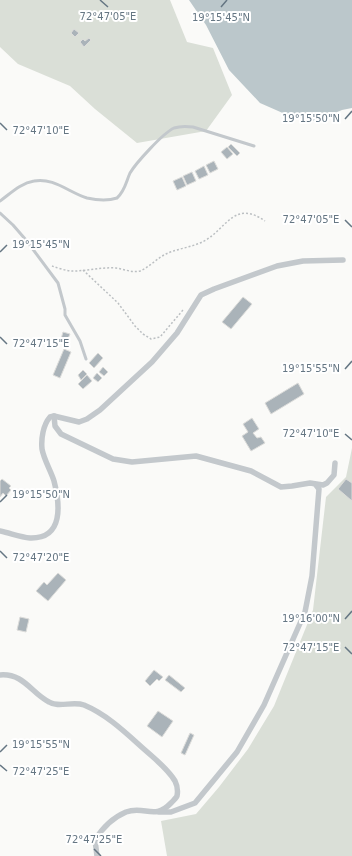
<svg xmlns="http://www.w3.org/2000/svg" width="352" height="856" font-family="'DejaVu Sans',sans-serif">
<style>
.green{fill:#dadfd7}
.water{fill:#bbc7cb}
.building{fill:#aab3b9;stroke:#dcdcda}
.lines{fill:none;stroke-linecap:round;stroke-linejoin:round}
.path{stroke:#bbbfc2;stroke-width:1.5;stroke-dasharray:2 2;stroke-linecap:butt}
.service{stroke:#c3c8cc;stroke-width:3}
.minor{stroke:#c3c8cc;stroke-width:5.5}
.ticks{fill:none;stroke:#657683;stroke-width:1.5}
.ticks-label{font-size:10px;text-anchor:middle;fill:#657683;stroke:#fff;stroke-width:4;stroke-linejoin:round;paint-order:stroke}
</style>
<rect width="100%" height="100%" fill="#fafaf8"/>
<!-- green -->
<g class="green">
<polygon points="0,0 170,0 187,42 213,48 232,95 206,131 137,143 95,109 70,86 18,64 0,47"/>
<polygon points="352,448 352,856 167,856 161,821 196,814 219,787 248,749 274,706 313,610 326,497 346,477"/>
</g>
<!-- water -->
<polygon class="water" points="189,0 352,0 352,108 342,110 315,121 285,114 260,103 229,70 206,25"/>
<!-- building -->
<g class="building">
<polygon points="74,29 79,33 75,37 71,33"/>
<polygon points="89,38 91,40 84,47 80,42 83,39 85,41"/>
<polygon points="231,144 240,153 237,156 228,147"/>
<polygon points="227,147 233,154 227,159 221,152"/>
<polygon points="214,161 218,169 210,173 206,165"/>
<polygon points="204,166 208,175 199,179 195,171"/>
<polygon points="192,172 196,181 187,185 183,176"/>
<polygon points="182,177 186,186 177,190 173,181"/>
<polygon points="243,297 252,304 231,329 222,322"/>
<polygon points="63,332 70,334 67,341 61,339"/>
<polygon points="64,349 71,352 60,378 53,375"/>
<polygon points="98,353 103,358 94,368 89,363"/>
<polygon points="103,367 108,372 104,376 99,372"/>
<polygon points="83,370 87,374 81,380 78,375"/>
<polygon points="97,373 102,378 98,382 93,378"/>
<polygon points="87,375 92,381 83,389 78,384"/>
<polygon points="298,383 304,394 271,414 265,403"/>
<polygon points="252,418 259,429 253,433 257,438 261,437 265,443 251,451 242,436 248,432 243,424"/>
<polygon points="2,479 11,486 9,488 11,490 6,496 3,493 0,497 0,481"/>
<polygon points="346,479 352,483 352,501 338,489"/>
<polygon points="58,573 66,580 48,601 36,591 44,582 47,585"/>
<polygon points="20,617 29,619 26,632 17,630"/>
<polygon points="154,670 163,677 159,681 157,679 150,686 145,681"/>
<polygon points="169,675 185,688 181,692 165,680"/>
<polygon points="158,711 173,721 162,737 147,726"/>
<polygon points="190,733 194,735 185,755 181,753"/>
</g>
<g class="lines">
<!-- path -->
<g class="path">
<path d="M52 266C58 268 66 271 73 271 87 271 101 267 116 268 124 269 132 273 140 271 150 267 158 257 168 253 180 248 194 247 206 240 227 227 235 200 265 221"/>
<polyline points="83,270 118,303 135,326 143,334 151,339 160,337 183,310"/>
</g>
<!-- service -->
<g class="service">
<path d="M0 201C11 193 21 183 34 181 53 177 70 193 87 198 96 200 108 201 117 198 125 191 126 182 130 173 136 163 163 133 174 128 180 126 186 126 193 127L254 146"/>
<polyline points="0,213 13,225 26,240 58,283 65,309 65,315 80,341 86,359"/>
</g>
<!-- minor -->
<g class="minor">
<polyline points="54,416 55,426 61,434 113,459 132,462 196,456 251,471 281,487 292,486 310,483 323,485 327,483 334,475 335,463"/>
<path d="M0 531C10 533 20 537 30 538 64 539 60 504 54 481 51 471 44 460 42 449 41 439 43 425 50 417L54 416 79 422 87 419 100 410 152 362 177 333 201 295 214 289 277 266 303 261 343 260"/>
<path d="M0 675C24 673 31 693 49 702 58 708 73 701 84 705 108 715 127 734 145 750 155 759 168 769 175 781 177 785 178 791 177 796 176 798 173 801 171 803 154 821 145 805 126 812 112 818 103 827 95 840L97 856"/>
<polyline points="159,812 171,812 195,803 237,752 264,705 305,612 312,576 319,489 316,485"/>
</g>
</g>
<!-- ticks -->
<path class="ticks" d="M100 0 108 7M221 7 227 0M345 119 352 111M0 123 7 130M345 220 352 227M0 252 7 245M0 337 7 344M345 369 352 361M345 434 352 440M0 502 7 495M0 551 7 558M345 619 352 611M345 647 352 654M0 752 7 745M0 765 7 771M94 849 101 856"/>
<g class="ticks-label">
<text x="108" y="20">72°47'05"E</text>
<text x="221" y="21">19°15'45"N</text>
<text x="311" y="122">19°15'50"N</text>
<text x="41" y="134">72°47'10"E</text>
<text x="311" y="223">72°47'05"E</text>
<text x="41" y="248">19°15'45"N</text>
<text x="41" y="347">72°47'15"E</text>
<text x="311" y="372">19°15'55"N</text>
<text x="311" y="437">72°47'10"E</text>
<text x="41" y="498">19°15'50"N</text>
<text x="41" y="561">72°47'20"E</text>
<text x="311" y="622">19°16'00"N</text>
<text x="311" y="651">72°47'15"E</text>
<text x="41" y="748">19°15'55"N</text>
<text x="41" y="775">72°47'25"E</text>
<text x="94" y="843">72°47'25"E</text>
</g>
</svg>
